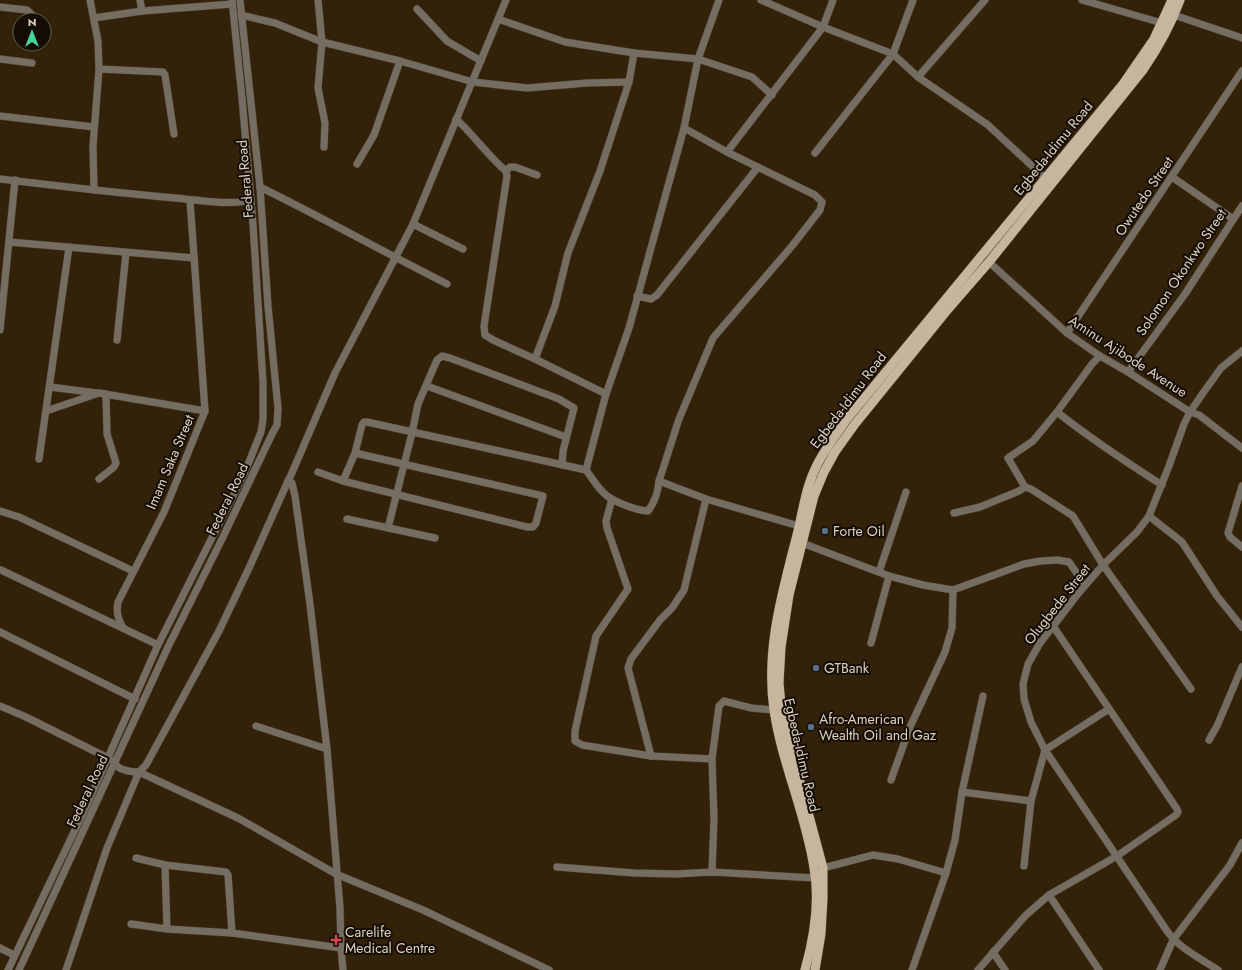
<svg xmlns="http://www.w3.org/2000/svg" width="1242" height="970" font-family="Jost,sans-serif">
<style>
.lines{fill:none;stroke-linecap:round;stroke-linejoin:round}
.minor-casing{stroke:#4e3e28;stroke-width:8}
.major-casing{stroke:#4e3e28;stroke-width:10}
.minor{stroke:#766d62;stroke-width:7}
.major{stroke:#c7b69e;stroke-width:9}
.service-dot{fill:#5c6f8a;stroke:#150d04;stroke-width:1.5}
.health-dot{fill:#e0444e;stroke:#150d04;stroke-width:1.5}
.labels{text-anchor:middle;stroke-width:4;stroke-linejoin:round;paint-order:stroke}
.street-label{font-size:14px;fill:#ddd1c4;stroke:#150d04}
.poi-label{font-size:14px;fill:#ddd1c4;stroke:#150d04;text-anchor:start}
</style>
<rect width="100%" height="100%" fill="#33220a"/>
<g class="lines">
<defs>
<g id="minor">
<polyline points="90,0 98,41 99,69 93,146 94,190"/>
<polyline points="140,0 142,11"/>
<polyline points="318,0 322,42 318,88 325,123 324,147"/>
<polyline points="761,0 823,27 893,54 918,77 988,125 1046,179"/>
<polyline points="1082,0 1162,23"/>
<polyline points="0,7 27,10 38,20"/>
<polyline points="417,9 447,41 481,61"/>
<polyline points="241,15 275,23 322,42 400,61 473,82 527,88 587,83 629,82"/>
<polyline points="1174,15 1242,38"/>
<polyline points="94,18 142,11 232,4"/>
<polyline points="498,19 565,42 634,53 698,59 752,77 772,95"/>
<polyline points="0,59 32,63"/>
<polyline points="99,69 163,72 165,75 174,134"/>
<polyline points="918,77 985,0"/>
<polyline points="0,116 94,127"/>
<path d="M456 119C474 135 487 155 506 171L507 176 484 326 485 335 493 340 535 359 606 394"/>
<polyline points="727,152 823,27 833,0"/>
<polyline points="815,153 893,54 913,0"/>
<polyline points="357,164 374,135 400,61"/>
<polyline points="506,171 510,167 515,167 537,175"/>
<polyline points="1172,177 1233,219"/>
<path d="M0 179C58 186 117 193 175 198 197 200 230 206 251 200"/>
<path d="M260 187C323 218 384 252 447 284"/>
<polyline points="413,224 463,249"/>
<polyline points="9,242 194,258"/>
<polyline points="989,262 1067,333 1100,356 1128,372 1190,412 1199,415 1242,448"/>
<polyline points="637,296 651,299 657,295 758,167"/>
<polyline points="0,330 15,180"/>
<polyline points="1067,333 1242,71"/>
<polyline points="117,340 126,253"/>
<polyline points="1100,356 1092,364 1057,412 1033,441 1008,458 1025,487 1031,489 1073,516 1103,565 1191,689"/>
<polyline points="535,359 555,306 568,253 600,171 629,82 634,53"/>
<polyline points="1128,372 1185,294 1242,206"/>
<polyline points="427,386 566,437"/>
<polyline points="50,387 97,393"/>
<polyline points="46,411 99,393 205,411"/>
<path d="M1057 412C1091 439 1126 462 1162 485"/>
<path d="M355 453 543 496 536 523 533 527H527L343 481 355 453 362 425 364 422H367L586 470C592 478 598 489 606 495 614 502 638 511 648 511 655 502 658 492 659 481L679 419 713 338 792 246 820 210 822 202 815 195 727 152 684 128"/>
<polyline points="39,459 69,247"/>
<polyline points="586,470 606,394 629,328 684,128 698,59 719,0"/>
<polyline points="318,472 343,481"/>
<polyline points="99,479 114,467 116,463 107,434 106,394"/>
<polyline points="288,481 291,475 335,373 413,224 506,0"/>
<polyline points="659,481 706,499 799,526"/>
<polyline points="1242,486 1228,533 1230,537 1242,547"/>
<polyline points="612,499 606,521 607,528 628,589 596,636 575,731 575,741 582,745 651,756 712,759"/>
<polyline points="0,511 19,517 133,571"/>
<polyline points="954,513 980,507 1019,491 1025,487"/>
<polyline points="1149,516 1182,542 1217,596 1242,627"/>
<polyline points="347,519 435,538"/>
<polyline points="388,528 412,433 418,404 437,360 442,356 450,358 559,399 574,408 563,451 562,465"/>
<polyline points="802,543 889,576 923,585 953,590 1024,564 1041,561 1058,560 1069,562 1085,585"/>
<polyline points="1,570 158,645"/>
<polyline points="879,572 906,492"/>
<path d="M123 628C118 619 116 612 118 602L164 512 205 411 190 200"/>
<polyline points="0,632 135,699"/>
<polyline points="871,643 889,576"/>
<path d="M0 706 26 717 108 758C114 761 114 763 118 767 124 771 132 772 139 772L238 818 336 874 423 910 549 970"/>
<polyline points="256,726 327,749"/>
<polyline points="1209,740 1217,726 1242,667"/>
<polyline points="651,756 628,668 631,659 660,620 672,608 684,590 706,499"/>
<polyline points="891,780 910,727 945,652 952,628 953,590"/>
<polyline points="962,792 1031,801"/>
<polyline points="136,858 165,865 226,872 228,875 232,933"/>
<polyline points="165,865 167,929 232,933 341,948"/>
<polyline points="1024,866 1031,801 1045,750 1109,709"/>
<polyline points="557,867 634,873 676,874 712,872 815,878"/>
<polyline points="823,868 873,855 898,859 946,873"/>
<polyline points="712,872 714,818 712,759 719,706 724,701 751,708 774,710"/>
<polyline points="1049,895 1099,970"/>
<polyline points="131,924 167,929"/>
<polyline points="0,948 14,955"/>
<polyline points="993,952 1005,970"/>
<polyline points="8,970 86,807 158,645 245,472 261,432 263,419 263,382 253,224 242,98 232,0"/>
<polyline points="19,970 168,647 223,537 272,434 277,425 278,408 268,306 260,187 240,0"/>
<polyline points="66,970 107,848 139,772 146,765 219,631 249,568 288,481 292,483 295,496 310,604 327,749 340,908 341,948 343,970"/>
<polyline points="912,970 946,873 955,840 962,792 983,696"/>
<polyline points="978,970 1025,916 1049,895 1117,856 1176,815 1178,812 1177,809 1053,626"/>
<polyline points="1160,970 1173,940 1230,865 1242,843"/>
<path d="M1218 970C1200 958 1180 949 1167 931L1045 750 1031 722 1024 699 1023 684 1028 664 1040 643 1077 595 1103 565 1137 532 1149 516 1169 466 1184 424 1190 412 1203 393 1221 368 1242 351"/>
</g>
<g id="major">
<path d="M805 970C814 938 820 901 814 868 806 814 782 764 774 710 765 649 783 590 798 531 803 510 806 487 816 467 824 450 836 435 847 419L1123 84 1154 39 1172 0"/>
<path d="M815 970 821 934 823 898V868L782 715 779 683 781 647 789 595 814 496 824 472 835 452 855 424 949 308 989 262 1143 70C1158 48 1171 25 1180 0"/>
</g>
</defs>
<!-- minor casing -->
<use href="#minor" class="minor-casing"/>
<!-- major casing -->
<use href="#major" class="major-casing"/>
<!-- minor -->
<use href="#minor" class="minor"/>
<!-- major -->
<use href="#major" class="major"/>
</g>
<!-- markers -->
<g class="service-dot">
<circle cx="825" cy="531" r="4"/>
<circle cx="816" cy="668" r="4"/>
<circle cx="811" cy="727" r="4"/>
</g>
<path class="health-dot" d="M334 934h4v4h4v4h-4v4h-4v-4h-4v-4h4z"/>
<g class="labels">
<!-- street labels -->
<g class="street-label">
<text transform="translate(1053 148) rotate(-51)" y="5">Egbeda-Idimu Road</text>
<text transform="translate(245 179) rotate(-95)" y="5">Federal Road</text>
<text transform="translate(1144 196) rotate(-56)" y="5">Owutedo Street</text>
<text transform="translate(1181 272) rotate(-56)" y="5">Solomon Okonkwo Street</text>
<text transform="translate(1128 356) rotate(33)" y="5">Aminu Ajibode Avenue</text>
<text transform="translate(848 400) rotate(-53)" y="5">Egbeda-Idimu Road</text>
<text transform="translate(170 462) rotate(-67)" y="5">Imam Saka Street</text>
<text transform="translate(227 499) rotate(-64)" y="5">Federal Road</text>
<text transform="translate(1057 604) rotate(-52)" y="5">Olugbede Street</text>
<text transform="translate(802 755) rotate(77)" y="5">Egbeda-Idimu Road</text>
<text transform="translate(87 791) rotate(-65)" y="5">Federal Road</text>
</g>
<!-- poi labels -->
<g class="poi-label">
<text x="833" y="536">Forte Oil</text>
<text x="824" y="673">GTBank</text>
<text x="819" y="724">Afro-American<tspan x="819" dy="16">Wealth Oil and Gaz</tspan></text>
<text x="345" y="937">Carelife<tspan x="345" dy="16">Medical Centre</tspan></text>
</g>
</g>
<!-- north arrow -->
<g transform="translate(32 32)"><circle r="19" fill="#150d04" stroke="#655b51"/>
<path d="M0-3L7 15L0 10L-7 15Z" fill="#48d49d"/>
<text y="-6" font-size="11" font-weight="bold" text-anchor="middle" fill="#ddd1c4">N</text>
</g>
</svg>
